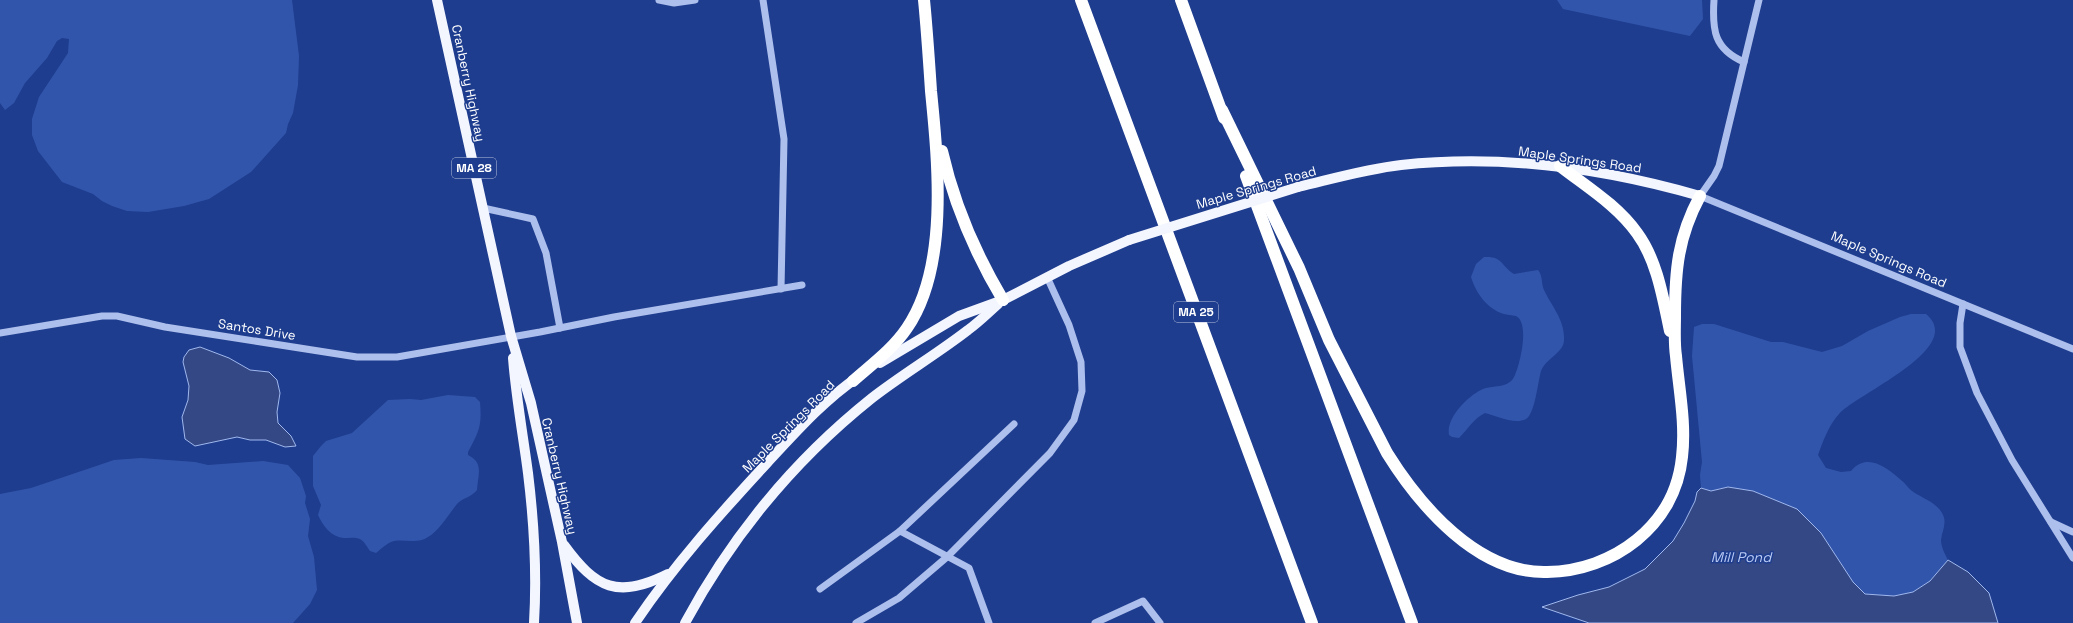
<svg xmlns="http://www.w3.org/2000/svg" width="2073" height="623" font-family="'Space Grotesk',sans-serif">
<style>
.green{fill:#3255ac}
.water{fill:#334885;stroke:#a0b8ee}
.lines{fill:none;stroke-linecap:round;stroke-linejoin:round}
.minor{stroke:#adbfed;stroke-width:7}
.major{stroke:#f3f5ff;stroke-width:10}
.highway{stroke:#fff;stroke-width:12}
.major-bridge{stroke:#f3f5ff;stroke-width:10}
.labels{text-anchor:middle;stroke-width:3;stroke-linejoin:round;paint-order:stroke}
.shield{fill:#1e3d8e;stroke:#bcc5dd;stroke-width:1}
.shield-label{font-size:12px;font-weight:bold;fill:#fff}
.street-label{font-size:13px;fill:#fff;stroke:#1e3d8e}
.water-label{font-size:14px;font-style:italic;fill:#b9caf4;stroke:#1e3d8e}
</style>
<rect width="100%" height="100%" fill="#1e3d8e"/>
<!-- green -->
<g class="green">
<polygon points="0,0 292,0 299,56 298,85 293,113 288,124 286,133 251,172 209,199 184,206 148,212 127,211 112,206 102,201 93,194 62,182 38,151 32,135 32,119 39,97 68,53 69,39 62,38 57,41 47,58 25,83 14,103 5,110 0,103"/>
<polygon points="1557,0 1702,0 1703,19 1690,36 1563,9"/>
<path d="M1484 257C1503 256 1500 265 1514 274L1538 270C1543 276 1541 283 1544 290 1552 307 1565 320 1564 340 1564 353 1546 358 1541 371 1538 381 1535 414 1526 419 1514 425 1497 416 1485 413 1474 418 1468 429 1459 438L1452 437 1449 435C1446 418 1467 397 1481 390 1492 384 1509 390 1515 375 1520 364 1530 323 1516 316 1512 315 1507 315 1504 314 1487 309 1476 293 1471 277L1476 264Z"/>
<path d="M1911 314H1926C1967 348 1856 394 1839 414 1829 425 1823 441 1818 455L1826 468 1841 472 1851 471C1867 452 1886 467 1901 480 1905 483 1908 488 1912 491 1923 499 1937 502 1943 515 1947 523 1942 531 1941 540 1941 547 1945 554 1948 560L1930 581 1913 592 1894 596 1865 594 1853 582 1821 533 1728 487 1711 491 1701 488 1700 475 1702 462 1692 356 1694 327 1702 324H1714L1771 342H1783L1822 352 1842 346 1868 331 1900 317Z"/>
<path d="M448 395 475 397 480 402C482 427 479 431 468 452V455C484 463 478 474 477 490 472 497 462 498 457 504 448 515 440 530 428 537 418 544 405 539 394 541 388 542 381 549 376 553L370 551C367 547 365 542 360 539 355 537 349 538 344 538 331 537 323 526 318 515L321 505 313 486V456L321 446 326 441 352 433 388 400 410 399 421 400Z"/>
<polygon points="141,458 195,462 208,465 263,461 288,465 300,478 306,496 305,503 310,519 308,536 314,557 317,590 310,604 293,623 0,623 0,494 31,488 114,460"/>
</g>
<!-- water -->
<g class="water">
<polygon points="200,347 229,358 250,370 269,372 277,380 280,393 277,412 278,423 291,436 296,446 285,447 266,440 250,440 237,437 195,446 185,439 182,417 188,400 189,386 183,362 184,357 189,350"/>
<polygon points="1728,487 1753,491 1797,509 1821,533 1853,582 1865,594 1894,596 1913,592 1930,581 1948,560 1968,572 1989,593 1998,623 1589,623 1542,607 1578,595 1609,587 1645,569 1673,541 1684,523 1695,501 1697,492 1701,488 1711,491"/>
</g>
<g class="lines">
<!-- minor -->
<g class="minor">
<polyline points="659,0 674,3 695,0"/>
<polyline points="763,0 784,139 781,289"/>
<path d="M1714 0C1712 30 1714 49 1744 62"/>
<polyline points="1759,0 1719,166 1714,176 1700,196 2073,349"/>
<polyline points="483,208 533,219 546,253 560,328"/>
<polyline points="1963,304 1960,323 1960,347 1977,393 2012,460 2073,558"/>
<polyline points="0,333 102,316 117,316 165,327 357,357 397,357 540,332 614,317 802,285"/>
<polyline points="2051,522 2073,532"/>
<polyline points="900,531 1014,424"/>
<polyline points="820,589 900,531 969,568 989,623"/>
<polyline points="856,623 899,598 947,557 1050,453 1074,420 1082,391 1081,362 1069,325 1047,277"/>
<polyline points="1095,623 1143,601 1160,623"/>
</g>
<!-- major -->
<g class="major">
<polyline points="437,0 511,336 531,403 562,542 577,623"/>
<path d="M1298 187C1332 179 1366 169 1401 165 1502 154 1603 168 1700 196"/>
<path d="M513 358C516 397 523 435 528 473 534 522 537 573 534 623"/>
<polyline points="880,363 959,316 1003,300 1069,266 1129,240"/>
<path d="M564 545C596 589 618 599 668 574"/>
<path d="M635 623C674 565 720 514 767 463 795 433 824 400 858 377"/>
<path d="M685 623C733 534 793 461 872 398 903 374 937 354 968 330 979 322 988 313 998 304"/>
</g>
<!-- highway -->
<g class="highway">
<polyline points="1081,0 1312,623"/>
<polyline points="1181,0 1224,118"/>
<path d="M1222 110 1299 268 1329 340 1387 453C1420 506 1478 574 1547 572 1613 571 1675 526 1682 457 1686 423 1679 390 1676 356 1674 343 1675 329 1675 316 1675 270 1678 237 1700 196"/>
<path d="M942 151C954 204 975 253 1003 300"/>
<path d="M1560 166C1587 187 1617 205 1637 233 1657 260 1663 298 1670 331"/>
<polyline points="1246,176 1412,623"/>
<path d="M853 381C871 365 893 349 907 328 949 267 938 162 931 91 929 61 927 30 924 0"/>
</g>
<!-- major-bridge -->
<polyline class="major-bridge" points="1129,240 1298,187"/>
</g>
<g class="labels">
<!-- shield labels -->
<g class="shield">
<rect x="452" y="158" width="44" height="20" rx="3"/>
<rect x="1174" y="302" width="44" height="20" rx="3"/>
</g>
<g class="shield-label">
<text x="474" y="172">MA 28</text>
<text x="1196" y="316">MA 25</text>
</g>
<!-- street labels -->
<g class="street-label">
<text transform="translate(469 83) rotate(78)" y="5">Cranberry Highway</text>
<text transform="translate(1580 159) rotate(8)" y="5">Maple Springs Road</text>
<text transform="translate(1256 187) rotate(-16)" y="5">Maple Springs Road</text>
<text transform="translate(1889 259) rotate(23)" y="5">Maple Springs Road</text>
<text transform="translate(257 329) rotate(9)" y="5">Santos Drive</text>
<text transform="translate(788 426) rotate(-45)" y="5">Maple Springs Road</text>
<text transform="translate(560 476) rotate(77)" y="5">Cranberry Highway</text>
</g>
<!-- water labels -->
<g class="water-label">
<text x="1741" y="562">Mill Pond</text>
</g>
</g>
</svg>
